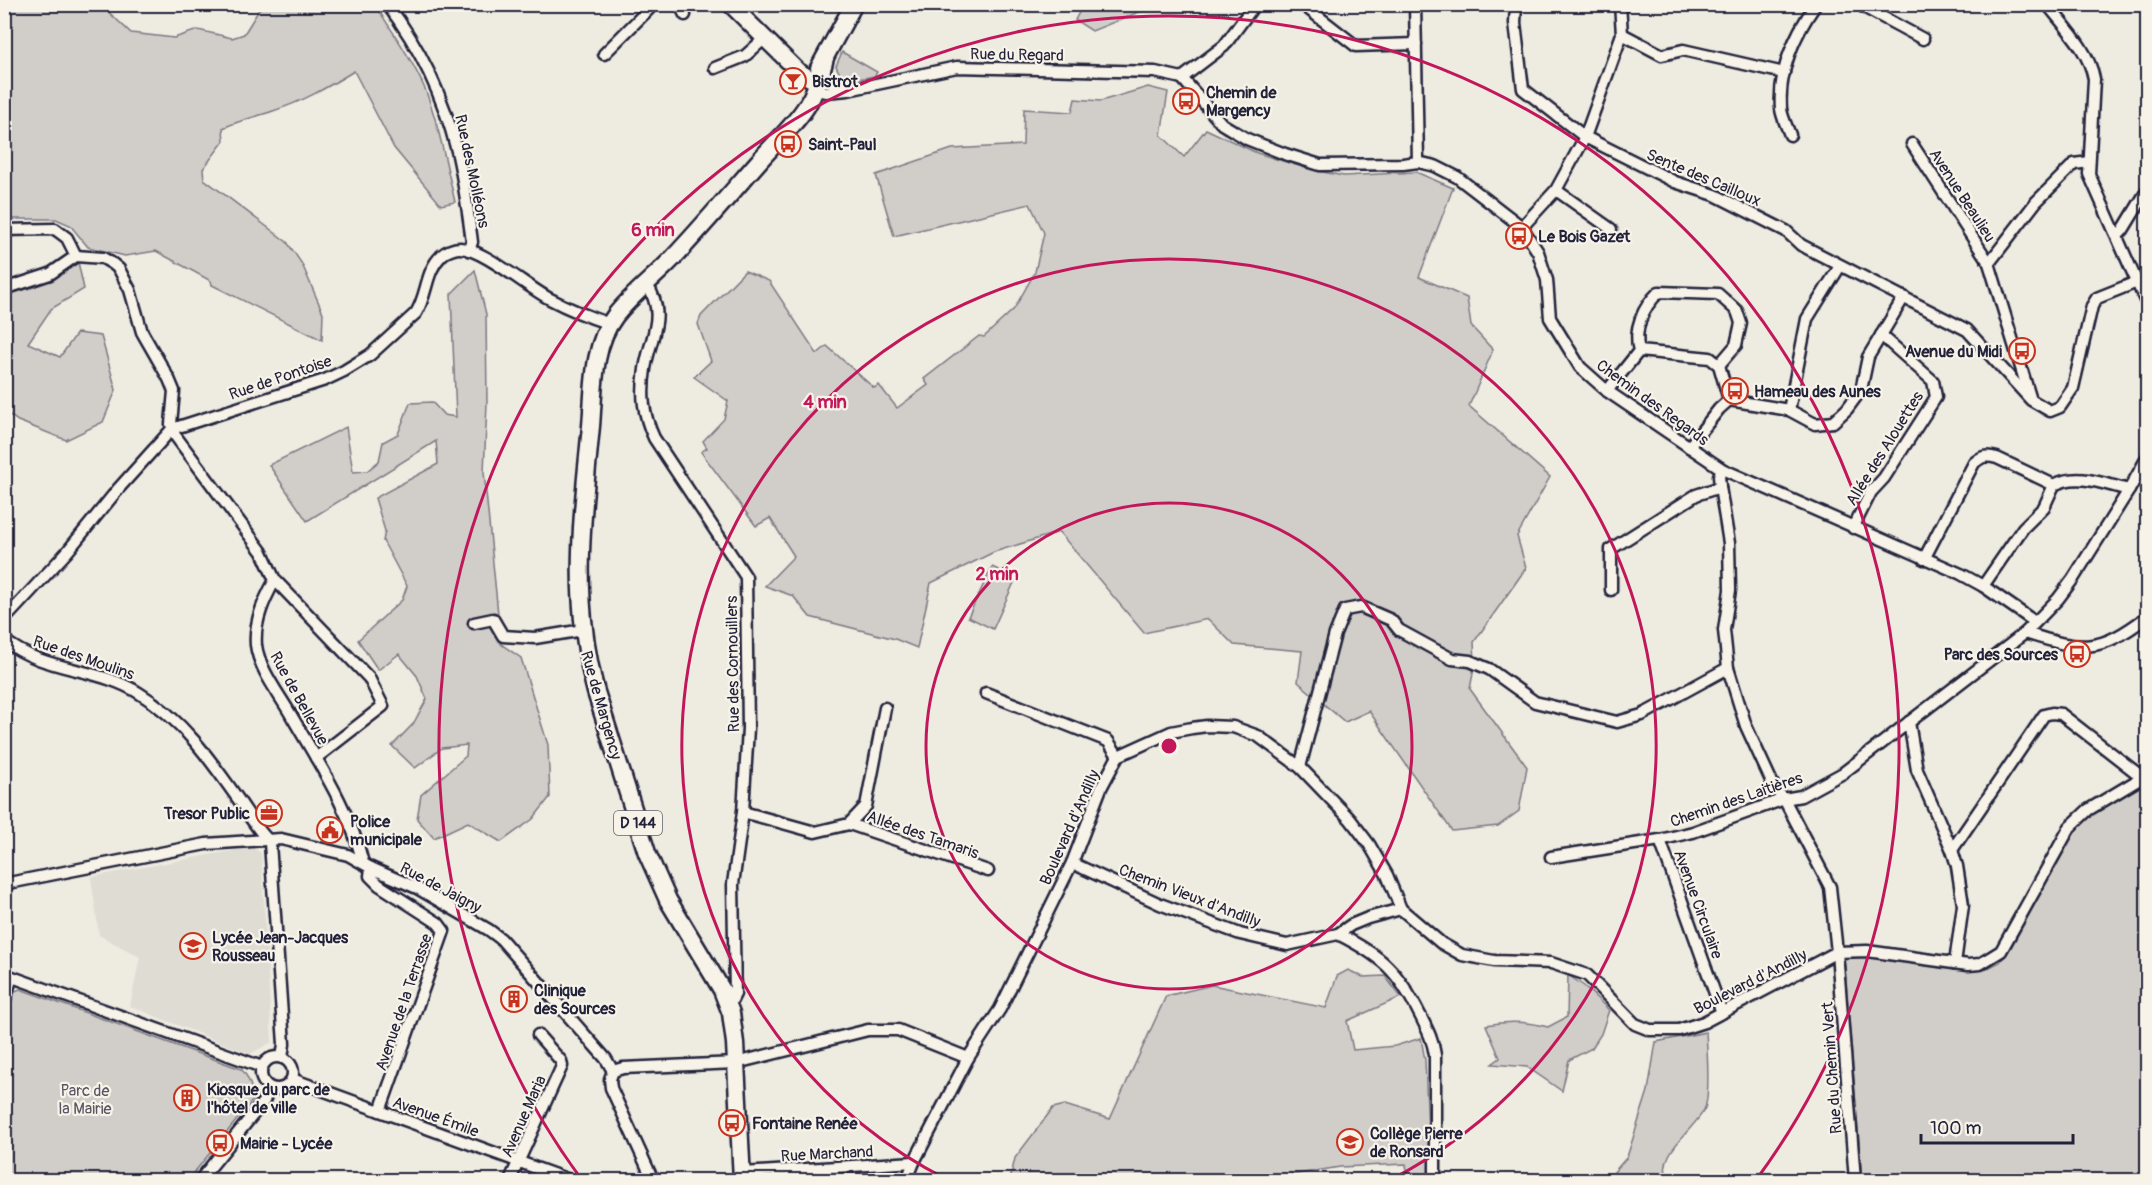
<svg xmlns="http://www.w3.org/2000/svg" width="2152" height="1185" font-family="Pangolin,sans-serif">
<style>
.built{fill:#dfdcd4}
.green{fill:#d1cdc9;stroke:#7a7882;stroke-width:1.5}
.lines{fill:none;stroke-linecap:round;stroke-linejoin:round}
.street-casing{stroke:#22223b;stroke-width:15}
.secondary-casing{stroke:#22223b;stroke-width:20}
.primary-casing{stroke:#22223b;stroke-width:21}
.street{stroke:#f7f3e8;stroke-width:10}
.secondary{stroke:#f7f3e8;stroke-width:15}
.primary{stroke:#f7f3e8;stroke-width:16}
.ring{fill:none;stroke:#c2185b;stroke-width:3}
.labels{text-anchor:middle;stroke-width:4.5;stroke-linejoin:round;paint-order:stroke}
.shield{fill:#f7f3e8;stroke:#62616f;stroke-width:1.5}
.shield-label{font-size:15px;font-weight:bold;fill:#22223b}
.street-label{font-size:16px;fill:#22223b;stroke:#f7f3e8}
.poi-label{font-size:16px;font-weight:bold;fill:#22223b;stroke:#f7f3e8;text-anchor:start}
.park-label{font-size:16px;fill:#575566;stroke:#f7f3e8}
.centre{fill:#c2185b;stroke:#f7f3e8;stroke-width:3}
.ring-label{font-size:18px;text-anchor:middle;font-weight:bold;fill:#c2185b;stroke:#f7f3e8;stroke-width:4.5;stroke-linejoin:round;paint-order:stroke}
</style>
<rect width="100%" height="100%" fill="#eeebe1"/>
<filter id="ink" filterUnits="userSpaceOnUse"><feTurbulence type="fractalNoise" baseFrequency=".0167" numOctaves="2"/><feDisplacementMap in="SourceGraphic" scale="12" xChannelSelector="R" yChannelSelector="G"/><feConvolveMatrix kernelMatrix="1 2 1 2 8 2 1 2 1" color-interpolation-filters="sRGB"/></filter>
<g filter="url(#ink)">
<!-- built -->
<polygon class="built" points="252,847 261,853 272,1042 250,1054 130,1006 140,957 99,935 91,877"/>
<!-- green -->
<g class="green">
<path d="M4 5H101L131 33 174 38 198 30 232 38 244 34 262 5H375C392 31 412 59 425 89 439 125 446 164 455 202L441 205 394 148 354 71C328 87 302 102 273 111 256 117 240 120 223 128L224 141 203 169 204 179 287 242 302 264 323 313 322 340 212 285 211 281 156 251 125 256 88 247 70 225 56 219H5Z"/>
<polygon points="1083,5 1140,5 1144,10 1092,31 1075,20"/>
<path d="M842 52 877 72 875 76C860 79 842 84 836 66Z"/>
<polygon points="1148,87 1168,92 1161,135 1184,157 1206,129 1257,153 1312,170 1344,176 1416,172 1453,188 1419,277 1467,298 1471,326 1493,350 1469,406 1550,477 1517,536 1526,568 1474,642 1475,663 1470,689 1527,767 1519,811 1498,826 1452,831 1369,711 1345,722 1298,682 1302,651 1234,645 1208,619 1144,633 1059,532 994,552 931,583 917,648 895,639 810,617 793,596 765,586 794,556 770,518 756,526 701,452 707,448 703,441 724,419 728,401 694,377 711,361 698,324 701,316 745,271 769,281 817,354 827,346 874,388 879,385 897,408 928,385 924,379 979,336 984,337 1014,309 1035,272 1044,233 1030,204 894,236 876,175 952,149 1023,145 1024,109 1072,112 1075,99 1101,101"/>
<polygon points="78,262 84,289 51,309 28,343 60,357 77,333 101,336 116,390 103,422 66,440 18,421 5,412 5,295 34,287"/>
<polygon points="475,270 486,314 487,403 484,472 501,644 521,658 548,745 550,797 533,819 501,842 468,822 434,838 417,819 421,795 466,756 467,745 442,748 415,768 392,746 413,724 427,699 417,676 399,654 378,670 358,640 402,600 407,586 383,541 385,531 375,498 438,464 436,441 307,521 269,465 346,427 353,472 367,471 379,461 383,442 398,434 410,403 432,402 444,415 456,417 451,294"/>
<polygon points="992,567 1016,578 993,629 968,617"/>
<polygon points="2147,781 2147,1180 1862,1180 1844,958 1866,957 1963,971 1984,970 2000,962 2010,949 2077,828 2092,813"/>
<polygon points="1348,970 1363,977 1385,976 1401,997 1347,1021 1353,1050 1395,1046 1421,1038 1425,1060 1430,1180 1408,1180 1406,1164 1340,1167 1291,1175 1285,1180 1010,1180 1015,1158 1053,1108 1065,1105 1110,1119 1166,996 1212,985 1326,1008 1337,976"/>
<path d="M1568 975 1584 986 1609 1010 1601 1034 1592 1048 1569 1060 1562 1091 1527 1067 1492 1064 1500 1058 1486 1025C1507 1021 1526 1021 1548 1027L1567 1017Z"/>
<path d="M20 989 241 1069C248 1075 254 1092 253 1100L188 1180H5V1025L15 991Z"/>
<path d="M1706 1032C1707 1048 1711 1098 1704 1110 1694 1130 1655 1154 1668 1180H1646V1177L1636 1175 1629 1180H1607L1627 1157 1648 1091 1656 1042Z"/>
</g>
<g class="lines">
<defs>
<g id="street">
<path d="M387 4C420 47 444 99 457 151 464 180 468 212 472 242L469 250"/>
<polyline points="684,4 682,9 685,15"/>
<polyline points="1302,4 1356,46 1416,44"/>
<polyline points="1415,4 1418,162"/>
<polyline points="1516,4 1515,23 1523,89 1585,137 1675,182 1715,195 1786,231 1801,245 1967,330 2031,400 2050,411 2060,407 2073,388 2092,306 2097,298 2137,282"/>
<polyline points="1858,4 1923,39"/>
<path d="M2047 4C2065 27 2089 50 2094 79L2089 174 2148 307"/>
<polyline points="1622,34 1662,55 1683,50 1784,73"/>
<polyline points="604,54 654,4"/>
<polyline points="715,68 745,56 765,38"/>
<polyline points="1182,78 1222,124 1247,139 1285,154 1320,165 1403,164 1418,162 1435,166 1457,177 1522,227 1538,252 1547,280 1550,318 1580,367 1607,391 1722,469 1961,574 1983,586 2035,622"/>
<polyline points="1182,78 1224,46 1255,4"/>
<polyline points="854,88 820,79 811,79 816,90 826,92 848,90 957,67 1155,72 1182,78"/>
<path d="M1790 135C1787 127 1782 117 1781 109 1778 71 1795 34 1816 4"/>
<polyline points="1912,144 1989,263"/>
<polyline points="1556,190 1611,229"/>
<polyline points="1522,227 1556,190 1585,137 1622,34 1620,4"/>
<polyline points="4,230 55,229 67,238 76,256"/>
<polyline points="2117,236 2123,230 2148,189"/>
<path d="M646 283C668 316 650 336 645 369 641 395 643 414 654 438L746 577 748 728 743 812 733 884 735 994 732 1000 727 1003"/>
<polyline points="4,289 50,274 76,256 103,258 113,264 119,269 130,290 142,332 169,379 174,391 171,424 174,434 262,552 275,580 369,678 383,706 316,758"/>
<polyline points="1639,351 1710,358 1719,365 1729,400"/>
<path d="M1607 391 1639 351C1633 329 1643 307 1659 292L1718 294 1737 311 1741 323 1736 345 1719 365"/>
<polyline points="2030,397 1989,263 2036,202 2074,164 2089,162"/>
<polyline points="1789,410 1807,319 1840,266"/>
<polyline points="1689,447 1719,409 1729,400 1789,410 1815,424 1833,422 1847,409 1861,390 1868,357 1904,297"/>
<polyline points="1722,469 1719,476 1720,487 1729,543 1730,590 1724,630 1728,668 1746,726 1775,789 1784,799 1830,887 1837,952 1855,1180"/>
<polyline points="1853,528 1871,492 1884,478 1936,397 1933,381 1881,335"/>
<path d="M1924 559 1974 463C1982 456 1986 455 1997 458L2054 485C2077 472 2104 484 2129 490"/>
<path d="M275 580C264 600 254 621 256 645 259 669 279 694 291 715 318 762 350 810 363 863"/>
<polyline points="1983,586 2023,528 2044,507 2054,485"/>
<polyline points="1611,590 1611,549 1696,495 1720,487"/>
<path d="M4 620 67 552 119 488 172 429 325 380 344 371 370 355 416 313C428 294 425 271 442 255 445 252 454 248 459 248 480 247 529 288 550 299 569 309 589 317 610 324"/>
<polyline points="474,623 493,619 503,636 535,638 583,630"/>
<path d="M2025 633C2083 651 2098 654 2148 616"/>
<path d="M4 640C44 672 98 667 139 693 182 719 210 759 238 799 247 812 256 828 267 839L270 843 284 1044 282 1058"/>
<polyline points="986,693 1108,741 1118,756"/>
<polyline points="1909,722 1917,770 1952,850 1957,866 1963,905 1955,963"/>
<polyline points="1300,767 1335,634 1345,610 1361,607 1391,620 1399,630 1452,659 1470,661 1489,669 1535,702 1617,722 1642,715 1728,668"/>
<polyline points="743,812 815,832 849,824 866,806 885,708"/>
<polyline points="849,824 988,871"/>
<polyline points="1660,840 1722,1013"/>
<polyline points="1952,850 2044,715 2052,713 2061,714 2142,777"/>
<polyline points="1551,857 1660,840 1693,832 1784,799 1801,796 1843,773 2025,633 2058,599 2073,579 2129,490 2148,456"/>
<polyline points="1072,863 1160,904 1240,934 1287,945 1338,934 1351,925 1368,918 1401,909"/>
<polyline points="371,868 370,876 379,885 438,923 444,931 380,1111"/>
<polyline points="4,884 206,844 281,839 348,855 371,868 417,888 489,930 501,939 606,1059 613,1071"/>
<path d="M1338 934C1382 956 1398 971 1420 1015 1427 1029 1433 1040 1435 1055V1180"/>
<polyline points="4,974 262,1067"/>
<polyline points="4,1001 12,977"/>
<circle cx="277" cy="1073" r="16"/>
<polyline points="613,1071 623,1068 736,1063 868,1030 898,1030 968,1058"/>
<polyline points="613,1071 610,1079 611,1088 653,1180"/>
<polyline points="292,1079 569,1180"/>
<polyline points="742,1173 914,1162"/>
<polyline points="200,1180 264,1101 269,1088"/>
<polyline points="510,1180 562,1066 561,1061 538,1035"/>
<polyline points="907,1180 914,1162 968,1058 1000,1009 1072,863 1101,788 1118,756 1171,732 1192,728 1207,726 1233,727 1258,736 1300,767 1350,819 1369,844 1387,875 1401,909 1441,943 1462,955 1494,961 1551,963 1587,975 1635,1024 1650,1030 1679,1030 1704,1022 1837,952 1867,951 1968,965 1980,964 2001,951 2070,827 2088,810 2148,774"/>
</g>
<polyline id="secondary" points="730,4 798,71 811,79"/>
<g id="primary">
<polyline points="819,68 854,4"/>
<path d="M742 1180 735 1043 731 1013 722 990 668 900 647 853 596 692C571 599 582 520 591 426 594 390 592 346 615 316 632 294 654 278 673 258 703 226 731 193 760 160 794 122 813 111 825 58"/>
</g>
</defs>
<!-- street casing -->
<use href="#street" class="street-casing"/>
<!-- secondary casing -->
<use href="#secondary" class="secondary-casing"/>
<!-- primary casing -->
<use href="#primary" class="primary-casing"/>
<!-- street -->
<use href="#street" class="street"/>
<!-- secondary -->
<use href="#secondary" class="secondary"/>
<!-- primary -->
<use href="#primary" class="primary"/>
</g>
</g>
<!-- distance rings -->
<g class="ring">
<circle cx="1169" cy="746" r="243"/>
<path d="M948 1180A487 487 0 1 1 1390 1180"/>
<path d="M582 1180A730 730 0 1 1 1756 1180"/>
</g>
<!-- icons -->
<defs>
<symbol id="bar-ring" viewBox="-11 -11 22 22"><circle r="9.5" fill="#f7f3e8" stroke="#c8321e" stroke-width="1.5"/><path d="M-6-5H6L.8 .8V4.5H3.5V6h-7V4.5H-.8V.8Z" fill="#c8321e"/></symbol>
<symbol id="bus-ring" viewBox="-11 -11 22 22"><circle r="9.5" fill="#f7f3e8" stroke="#c8321e" stroke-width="1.5"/><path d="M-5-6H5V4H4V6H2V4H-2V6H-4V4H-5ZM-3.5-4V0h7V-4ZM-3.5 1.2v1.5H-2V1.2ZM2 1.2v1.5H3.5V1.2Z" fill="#c8321e"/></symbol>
<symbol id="office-ring" viewBox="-11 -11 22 22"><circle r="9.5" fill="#f7f3e8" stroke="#c8321e" stroke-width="1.5"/><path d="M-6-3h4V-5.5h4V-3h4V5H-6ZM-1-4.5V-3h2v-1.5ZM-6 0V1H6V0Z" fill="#c8321e"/></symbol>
<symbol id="civic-ring" viewBox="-11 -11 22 22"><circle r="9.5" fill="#f7f3e8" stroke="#c8321e" stroke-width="1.5"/><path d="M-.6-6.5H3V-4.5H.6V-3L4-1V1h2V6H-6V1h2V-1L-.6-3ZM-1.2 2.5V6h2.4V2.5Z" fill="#c8321e"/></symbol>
<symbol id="school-ring" viewBox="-11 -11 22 22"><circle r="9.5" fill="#f7f3e8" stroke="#c8321e" stroke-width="1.5"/><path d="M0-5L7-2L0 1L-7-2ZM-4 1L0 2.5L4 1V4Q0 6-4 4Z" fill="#c8321e"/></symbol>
<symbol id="building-ring" viewBox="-11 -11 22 22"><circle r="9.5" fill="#f7f3e8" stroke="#c8321e" stroke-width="1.5"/><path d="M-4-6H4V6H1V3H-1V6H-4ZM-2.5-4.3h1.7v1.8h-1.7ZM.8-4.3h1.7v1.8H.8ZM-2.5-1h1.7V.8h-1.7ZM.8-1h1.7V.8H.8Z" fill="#c8321e"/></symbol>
</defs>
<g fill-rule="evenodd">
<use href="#bar-ring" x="778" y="66" width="30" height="30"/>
<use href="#bus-ring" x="1171" y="86" width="30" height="30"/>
<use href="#bus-ring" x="773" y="129" width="30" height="30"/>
<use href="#bus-ring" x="1504" y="221" width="30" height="30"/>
<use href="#bus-ring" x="2007" y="336" width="30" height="30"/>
<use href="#bus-ring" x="1720" y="376" width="30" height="30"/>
<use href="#bus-ring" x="2062" y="639" width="30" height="30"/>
<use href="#office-ring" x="254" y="798" width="30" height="30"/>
<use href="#civic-ring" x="315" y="815" width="30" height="30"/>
<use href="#school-ring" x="178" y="931" width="30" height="30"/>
<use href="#building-ring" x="499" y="984" width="30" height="30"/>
<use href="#building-ring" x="172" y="1083" width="30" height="30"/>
<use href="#bus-ring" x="717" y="1108" width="30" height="30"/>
<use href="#school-ring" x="1335" y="1127" width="30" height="30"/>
<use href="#bus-ring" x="205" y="1128" width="30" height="30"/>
</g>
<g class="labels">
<!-- shield labels -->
<rect class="shield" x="614" y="811" width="48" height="24" rx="4.5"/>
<g class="shield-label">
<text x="638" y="828">D 144</text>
</g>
<!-- street labels -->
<g class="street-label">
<text transform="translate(1017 54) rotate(1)" y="6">Rue du Regard</text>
<text transform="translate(473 171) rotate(78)" y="6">Rue des Molléons</text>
<text transform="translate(1704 177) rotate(23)" y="6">Sente des Cailloux</text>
<text transform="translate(1963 195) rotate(57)" y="6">Avenue Beaulieu</text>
<text transform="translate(280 377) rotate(-19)" y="6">Rue de Pontoise</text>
<text transform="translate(1653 402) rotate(36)" y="6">Chemin des Regards</text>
<text transform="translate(1884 448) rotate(-58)" y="6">Allée des Alouettes</text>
<text transform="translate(84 657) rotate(19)" y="6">Rue des Moulins</text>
<text transform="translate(732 664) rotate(-91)" y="6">Rue des Cornouillers</text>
<text transform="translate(300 698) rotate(61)" y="6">Rue de Bellevue</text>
<text transform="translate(602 705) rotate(74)" y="6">Rue de Margency</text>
<text transform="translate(1736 799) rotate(-19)" y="6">Chemin des Laitières</text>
<text transform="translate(1069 827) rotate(-66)" y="6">Boulevard d'Andilly</text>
<text transform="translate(923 834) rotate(19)" y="6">Allée des Tamaris</text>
<text transform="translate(441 887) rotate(28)" y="6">Rue de Jaigny</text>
<text transform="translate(1190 895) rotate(21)" y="6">Chemin Vieux d'Andilly</text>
<text transform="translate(1699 904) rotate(70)" y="6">Avenue Circulaire</text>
<text transform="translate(1750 981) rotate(-27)" y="6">Boulevard d'Andilly</text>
<text transform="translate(403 1002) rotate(-71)" y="6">Avenue de la Terrasse</text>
<text transform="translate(1831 1068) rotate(-94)" y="6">Rue du Chemin Vert</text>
<text transform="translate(436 1116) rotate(20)" y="6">Avenue Émile</text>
<text transform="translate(523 1116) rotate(-66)" y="6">Avenue Maria</text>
<text transform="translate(827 1153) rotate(-3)" y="6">Rue Marchand</text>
</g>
<!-- poi labels -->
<g class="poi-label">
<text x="812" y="87">Bistrot</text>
<text x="1206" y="98">Chemin de<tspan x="1206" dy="18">Margency</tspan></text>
<text x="808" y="150">Saint-Paul</text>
<text x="1538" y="242">Le Bois Gazet</text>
<text x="2002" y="357" text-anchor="end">Avenue du Midi</text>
<text x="1754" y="397">Hameau des Aunes</text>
<text x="2058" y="660" text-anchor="end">Parc des Sources</text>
<text x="250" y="819" text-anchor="end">Tresor Public</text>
<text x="350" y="827">Police<tspan x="350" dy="18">municipale</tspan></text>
<text x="212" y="943">Lycée Jean-Jacques<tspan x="212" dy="18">Rousseau</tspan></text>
<text x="534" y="996">Clinique<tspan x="534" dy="18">des Sources</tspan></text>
<text x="207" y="1095">Kiosque du parc de<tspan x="207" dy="18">l'hôtel de ville</tspan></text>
<text x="752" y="1129">Fontaine Renée</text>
<text x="1370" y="1139">Collège Pierre<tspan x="1370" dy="18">de Ronsard</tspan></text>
<text x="240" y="1149">Mairie - Lycée</text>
</g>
<!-- park labels -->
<g class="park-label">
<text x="85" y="1096">Parc de<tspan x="85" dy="18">la Mairie</tspan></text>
</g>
</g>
<circle cx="1169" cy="746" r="9" class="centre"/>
<g class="ring-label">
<text x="653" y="236">6 min</text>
<text x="825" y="408">4 min</text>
<text x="997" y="580">2 min</text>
</g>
<!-- margin -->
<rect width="2152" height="1185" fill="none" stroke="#f7f3e8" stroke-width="24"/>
<rect x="12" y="12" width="2128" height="1161" fill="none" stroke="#22223b" stroke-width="2" filter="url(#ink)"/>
<!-- scale -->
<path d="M1921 1134v9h152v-9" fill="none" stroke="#22223b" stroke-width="3"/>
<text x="1930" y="1134" font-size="18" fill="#22223b" stroke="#f7f3e8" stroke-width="4.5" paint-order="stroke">100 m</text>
</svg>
